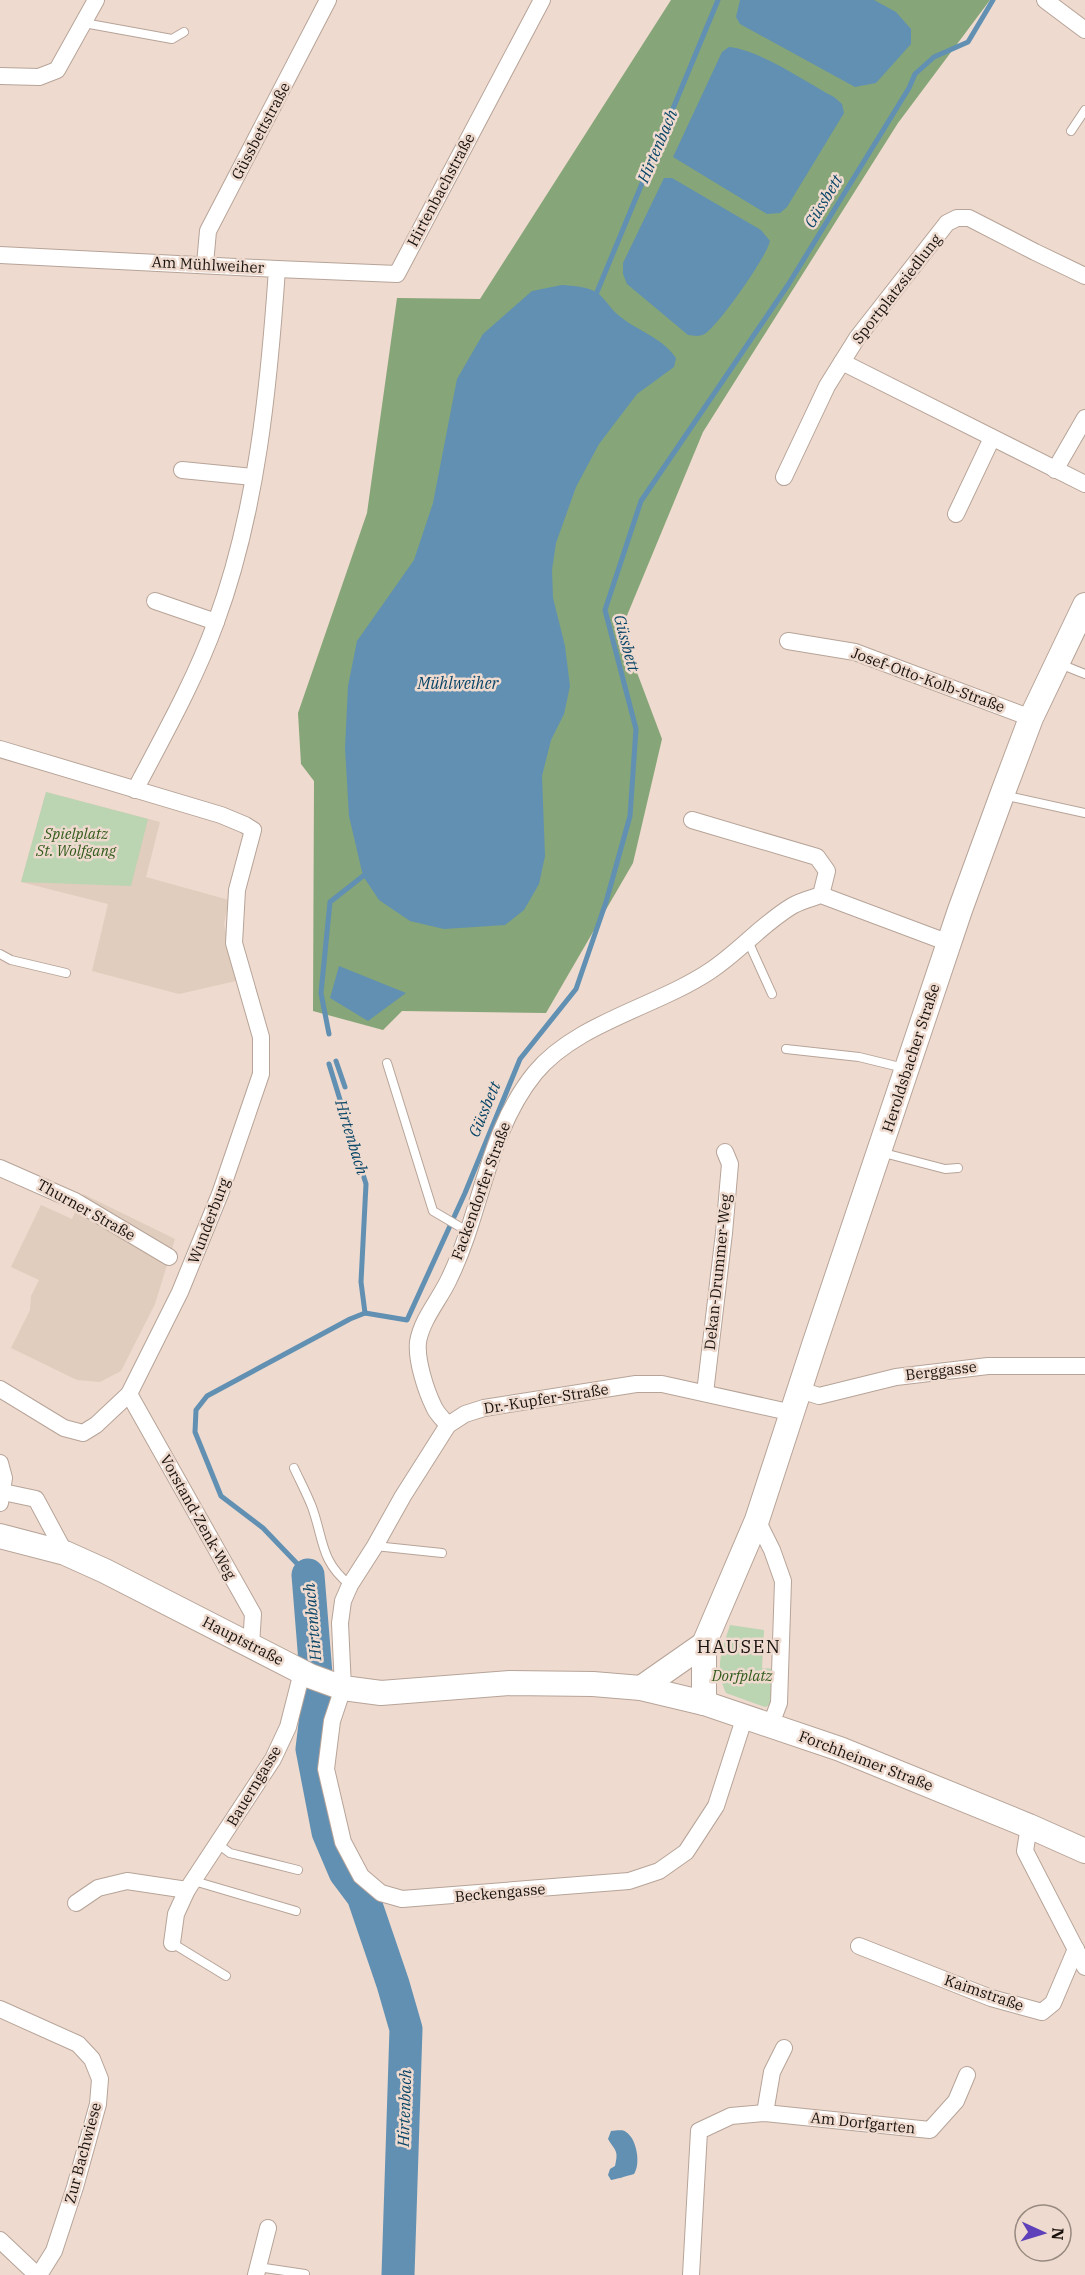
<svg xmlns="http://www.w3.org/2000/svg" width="1085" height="2275" font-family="'IBM Plex Serif',serif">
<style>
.education{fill:#e0cdbd}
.green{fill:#bbd4b1}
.forest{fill:#86a578}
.water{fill:#6190b3}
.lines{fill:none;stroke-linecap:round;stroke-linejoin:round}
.stream{stroke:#6190b3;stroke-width:5}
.river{stroke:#6190b3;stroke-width:33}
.lane-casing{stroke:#b7a499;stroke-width:10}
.street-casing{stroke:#b7a499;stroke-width:18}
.secondary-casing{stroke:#b7a499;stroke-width:26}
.lane{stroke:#fff;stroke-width:8}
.street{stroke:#fff;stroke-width:16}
.secondary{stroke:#fff;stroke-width:24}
.labels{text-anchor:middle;stroke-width:5;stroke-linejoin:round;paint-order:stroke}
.street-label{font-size:15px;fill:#18110d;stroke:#eedace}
.park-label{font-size:15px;font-style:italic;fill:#325b1b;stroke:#eedace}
.water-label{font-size:16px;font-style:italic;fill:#074467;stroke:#eedace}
.quarter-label{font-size:18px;letter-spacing:1.5px;fill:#18110d;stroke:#eedace}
</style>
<rect width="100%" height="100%" fill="#eedace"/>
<!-- education -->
<g class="education">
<polygon points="46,792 160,822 146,877 229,900 224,924 236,981 179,994 92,971 108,904 21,882"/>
<polygon points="83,1194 175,1239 155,1304 121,1371 100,1382 77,1380 11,1348 30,1310 31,1296 39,1280 11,1267 41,1205 72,1219"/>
</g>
<!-- green -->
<g class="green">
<polygon points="46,792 148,819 131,886 21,882"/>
<path d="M730 1625 764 1630 762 1668 776 1669C775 1682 779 1703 765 1707L726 1693C714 1666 722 1651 730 1625Z"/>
</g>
<!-- forest -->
<polygon class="forest" points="671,0 990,0 898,123 703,432 621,630 662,739 633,863 546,1013 402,1011 383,1030 313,1011 314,781 301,764 298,713 367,513 397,298 480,299"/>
<!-- water -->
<g class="water">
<polygon points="740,0 874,0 896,12 911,29 911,44 876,83 855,87 740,24 736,17"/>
<path d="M729 47C760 50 806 82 834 97L842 104 844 113 787 207 780 213 767 214 673 157 722 52Z"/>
<path d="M664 178H672L761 230 770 241C766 258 720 323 706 333 701 337 694 336 688 335L627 284 623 274V263Z"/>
<path d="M562 285C573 286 583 286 594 291 603 295 609 307 617 314 636 331 661 336 676 358L674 367 637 394 599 444 576 487 556 543 552 570 553 598 565 646 570 686 564 714 551 740 542 776 545 856 539 884 524 910 505 925 444 929 410 921 379 900 363 876 349 816 345 748 348 686 357 641 414 560 433 503 457 379 483 334 532 291Z"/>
<polygon points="339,966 406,993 368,1021 330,998"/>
<path d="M611 2131C616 2131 622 2129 626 2132 637 2139 641 2164 634 2174 631 2175 613 2180 611 2180L608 2175 610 2169 615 2166C619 2150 615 2151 608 2139Z"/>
</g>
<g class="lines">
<!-- stream -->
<g class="stream">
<polyline points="597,292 718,0"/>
<polyline points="329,1034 321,993 330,902 363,876"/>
<polyline points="336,1061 345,1087"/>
<polyline points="329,1064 366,1184 361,1282 365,1313"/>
<polyline points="365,1313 407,1320 465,1193 520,1059 576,989 606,902 630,816 636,729 605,610 641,501 788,285 909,88 915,74 934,57 968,42 993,0"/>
<polyline points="308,1575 263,1528 221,1496 195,1432 196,1410 207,1396 350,1319 365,1313"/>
</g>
<!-- river -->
<polyline class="river" points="308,1575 318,1699 312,1749 328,1832 345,1872 363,1896 393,1984 406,2029 398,2275"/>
<defs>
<g id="lane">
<polyline points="84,23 172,39 184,32"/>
<polyline points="1071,131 1085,110"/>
<polyline points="1060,664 1085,674"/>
<polyline points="1003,795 1085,813"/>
<polyline points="748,941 772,994"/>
<polyline points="0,954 11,960 66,973"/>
<polyline points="786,1049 859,1057 904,1068"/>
<polyline points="387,1063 433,1211 467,1231"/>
<polyline points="880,1152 945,1169 958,1168"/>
<path d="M294 1468C300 1481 307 1494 312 1507 324 1540 320 1561 350 1585"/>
<polyline points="375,1546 442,1553"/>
<polyline points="219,1845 230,1853 298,1870"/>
<polyline points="194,1881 296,1911"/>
<polyline points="172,1943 226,1976"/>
<polyline points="258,2267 305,2274"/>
</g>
<g id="street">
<polyline points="1045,0 1085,30"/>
<polyline points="0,76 39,77 57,70 96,0"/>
<path d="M0 255 277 269C269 386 257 511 216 622 195 680 164 735 135 790"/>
<polyline points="205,264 208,231 328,0"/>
<polyline points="277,269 397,274 542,0"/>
<polyline points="842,362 1085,484"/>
<polyline points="182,470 253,477"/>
<polyline points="1055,470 1085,418"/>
<polyline points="784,477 827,386 857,338 947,223 957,218 969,218 1035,252 1085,276"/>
<polyline points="956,514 992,438"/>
<polyline points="155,601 216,622"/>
<polyline points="788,641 855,652 1031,718"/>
<polyline points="0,749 221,815 245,825 253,830 237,890 234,943 261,1037 261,1074 220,1194 180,1292 129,1394 96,1425 83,1433 64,1428 0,1389"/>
<polyline points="692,820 817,857 827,871 821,895"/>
<polyline points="0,1168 75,1201 169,1257"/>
<polyline points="800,1390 819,1396 896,1377 988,1366 1085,1366"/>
<polyline points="705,1393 724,1233 730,1164 725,1152"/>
<polyline points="129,1394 253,1614 251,1645"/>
<path d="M448 1425C443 1419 437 1414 434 1407 426 1391 416 1360 418 1342 422 1318 441 1298 450 1277 482 1211 487 1132 535 1073 576 1023 656 1007 710 971 739 952 762 924 792 906 800 901 812 898 821 895L949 943"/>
<polyline points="0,1463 4,1478 0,1503"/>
<polyline points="3,1492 36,1499 65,1553"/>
<polyline points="757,1520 772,1550 783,1581 779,1703 771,1724"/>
<polyline points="745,1716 716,1806 686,1852 659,1871 629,1881 402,1899 381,1893 361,1876 343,1842 326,1769 332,1721 343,1688 340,1623 343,1601 350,1585 375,1546 403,1496 448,1425 465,1414 484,1408 636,1384 662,1384 793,1413"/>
<polyline points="1029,1826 1025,1851 1085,1967"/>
<polyline points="76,1903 98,1888 127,1881 187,1890"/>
<polyline points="172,1943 176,1914 187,1890 273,1759 288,1727 302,1672"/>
<polyline points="859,1946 991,1998 1042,2012 1053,2003 1076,1949"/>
<polyline points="0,2009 78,2044 92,2059 100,2079 98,2104 75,2187 54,2251 39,2275"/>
<polyline points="765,2113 772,2072 784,2048"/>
<polyline points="0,2240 37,2275"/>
<polyline points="256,2275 268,2228"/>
<polyline points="691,2275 699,2131 731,2116 765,2113 930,2130 956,2101 967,2075"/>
</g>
<g id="secondary">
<polyline points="0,1536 65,1553 105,1571 310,1676 343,1688 381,1693 510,1683 593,1684 641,1688 704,1703 840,1749 1029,1826 1085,1851"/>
<polyline points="641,1688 704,1644"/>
<polyline points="704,1703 704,1644 757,1520 814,1345 960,910 1002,795 1031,718 1085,605"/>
</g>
</defs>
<!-- lane casing -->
<use href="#lane" class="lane-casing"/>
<!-- street casing -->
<use href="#street" class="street-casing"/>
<!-- secondary casing -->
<use href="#secondary" class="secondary-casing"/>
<!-- lane -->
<use href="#lane" class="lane"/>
<!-- street -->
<use href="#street" class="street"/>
<!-- secondary -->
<use href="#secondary" class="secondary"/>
</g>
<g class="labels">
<!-- street labels -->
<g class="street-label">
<text transform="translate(261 131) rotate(-62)" y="5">Güssbettstraße</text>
<text transform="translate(441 190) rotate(-62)" y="5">Hirtenbachstraße</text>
<text transform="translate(208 265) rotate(3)" y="5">Am Mühlweiher</text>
<text transform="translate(897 289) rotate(-52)" y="5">Sportplatzsiedlung</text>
<text transform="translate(928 680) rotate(20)" y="5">Josef-Otto-Kolb-Straße</text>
<text transform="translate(911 1058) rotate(-72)" y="5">Heroldsbacher Straße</text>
<text transform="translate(481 1191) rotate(-70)" y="5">Fackendorfer Straße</text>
<text transform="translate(86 1210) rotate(29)" y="5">Thurner Straße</text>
<text transform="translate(209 1221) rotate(-69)" y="5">Wunderburg</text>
<text transform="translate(718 1272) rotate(-84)" y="5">Dekan-Drummer-Weg</text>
<text transform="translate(941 1371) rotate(-7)" y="5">Berggasse</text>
<text transform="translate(546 1399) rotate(-9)" y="5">Dr.-Kupfer-Straße</text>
<text transform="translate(198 1517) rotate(61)" y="5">Vorstand-Zenk-Weg</text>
<text transform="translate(243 1641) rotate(27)" y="5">Hauptstraße</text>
<text transform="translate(866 1761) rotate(21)" y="5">Forchheimer Straße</text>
<text transform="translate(254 1786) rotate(-59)" y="5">Bauerngasse</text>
<text transform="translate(500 1893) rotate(-5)" y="5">Beckengasse</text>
<text transform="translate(984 1993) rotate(19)" y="5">Kaimstraße</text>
<text transform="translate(863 2123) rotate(6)" y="5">Am Dorfgarten</text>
<text transform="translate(83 2153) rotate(-75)" y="5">Zur Bachwiese</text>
</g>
<!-- park labels -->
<g class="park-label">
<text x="76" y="839">Spielplatz<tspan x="76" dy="17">St. Wolfgang</tspan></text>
<text x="742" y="1681">Dorfplatz</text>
</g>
<!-- water labels -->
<g class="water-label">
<text transform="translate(657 146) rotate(-67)" y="6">Hirtenbach</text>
<text transform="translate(823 201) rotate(-59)" y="6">Güssbett</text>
<text transform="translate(627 643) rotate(75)" y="6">Güssbett</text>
<text x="458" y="689">Mühlweiher</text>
<text transform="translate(484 1109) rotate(-67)" y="6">Güssbett</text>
<text transform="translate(352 1137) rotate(73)" y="6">Hirtenbach</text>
<text transform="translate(312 1622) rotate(-95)" y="6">Hirtenbach</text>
<text transform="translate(404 2108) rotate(-88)" y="6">Hirtenbach</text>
</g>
<!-- quarter labels -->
<g class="quarter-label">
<text x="739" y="1653">HAUSEN</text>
</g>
</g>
<!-- north arrow -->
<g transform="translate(1043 2233) rotate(94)"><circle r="28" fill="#eedace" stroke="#988a81" stroke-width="1.5"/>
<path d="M0-4.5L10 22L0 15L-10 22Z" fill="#5e41ba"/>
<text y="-9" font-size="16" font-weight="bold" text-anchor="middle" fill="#18110d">N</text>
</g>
</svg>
